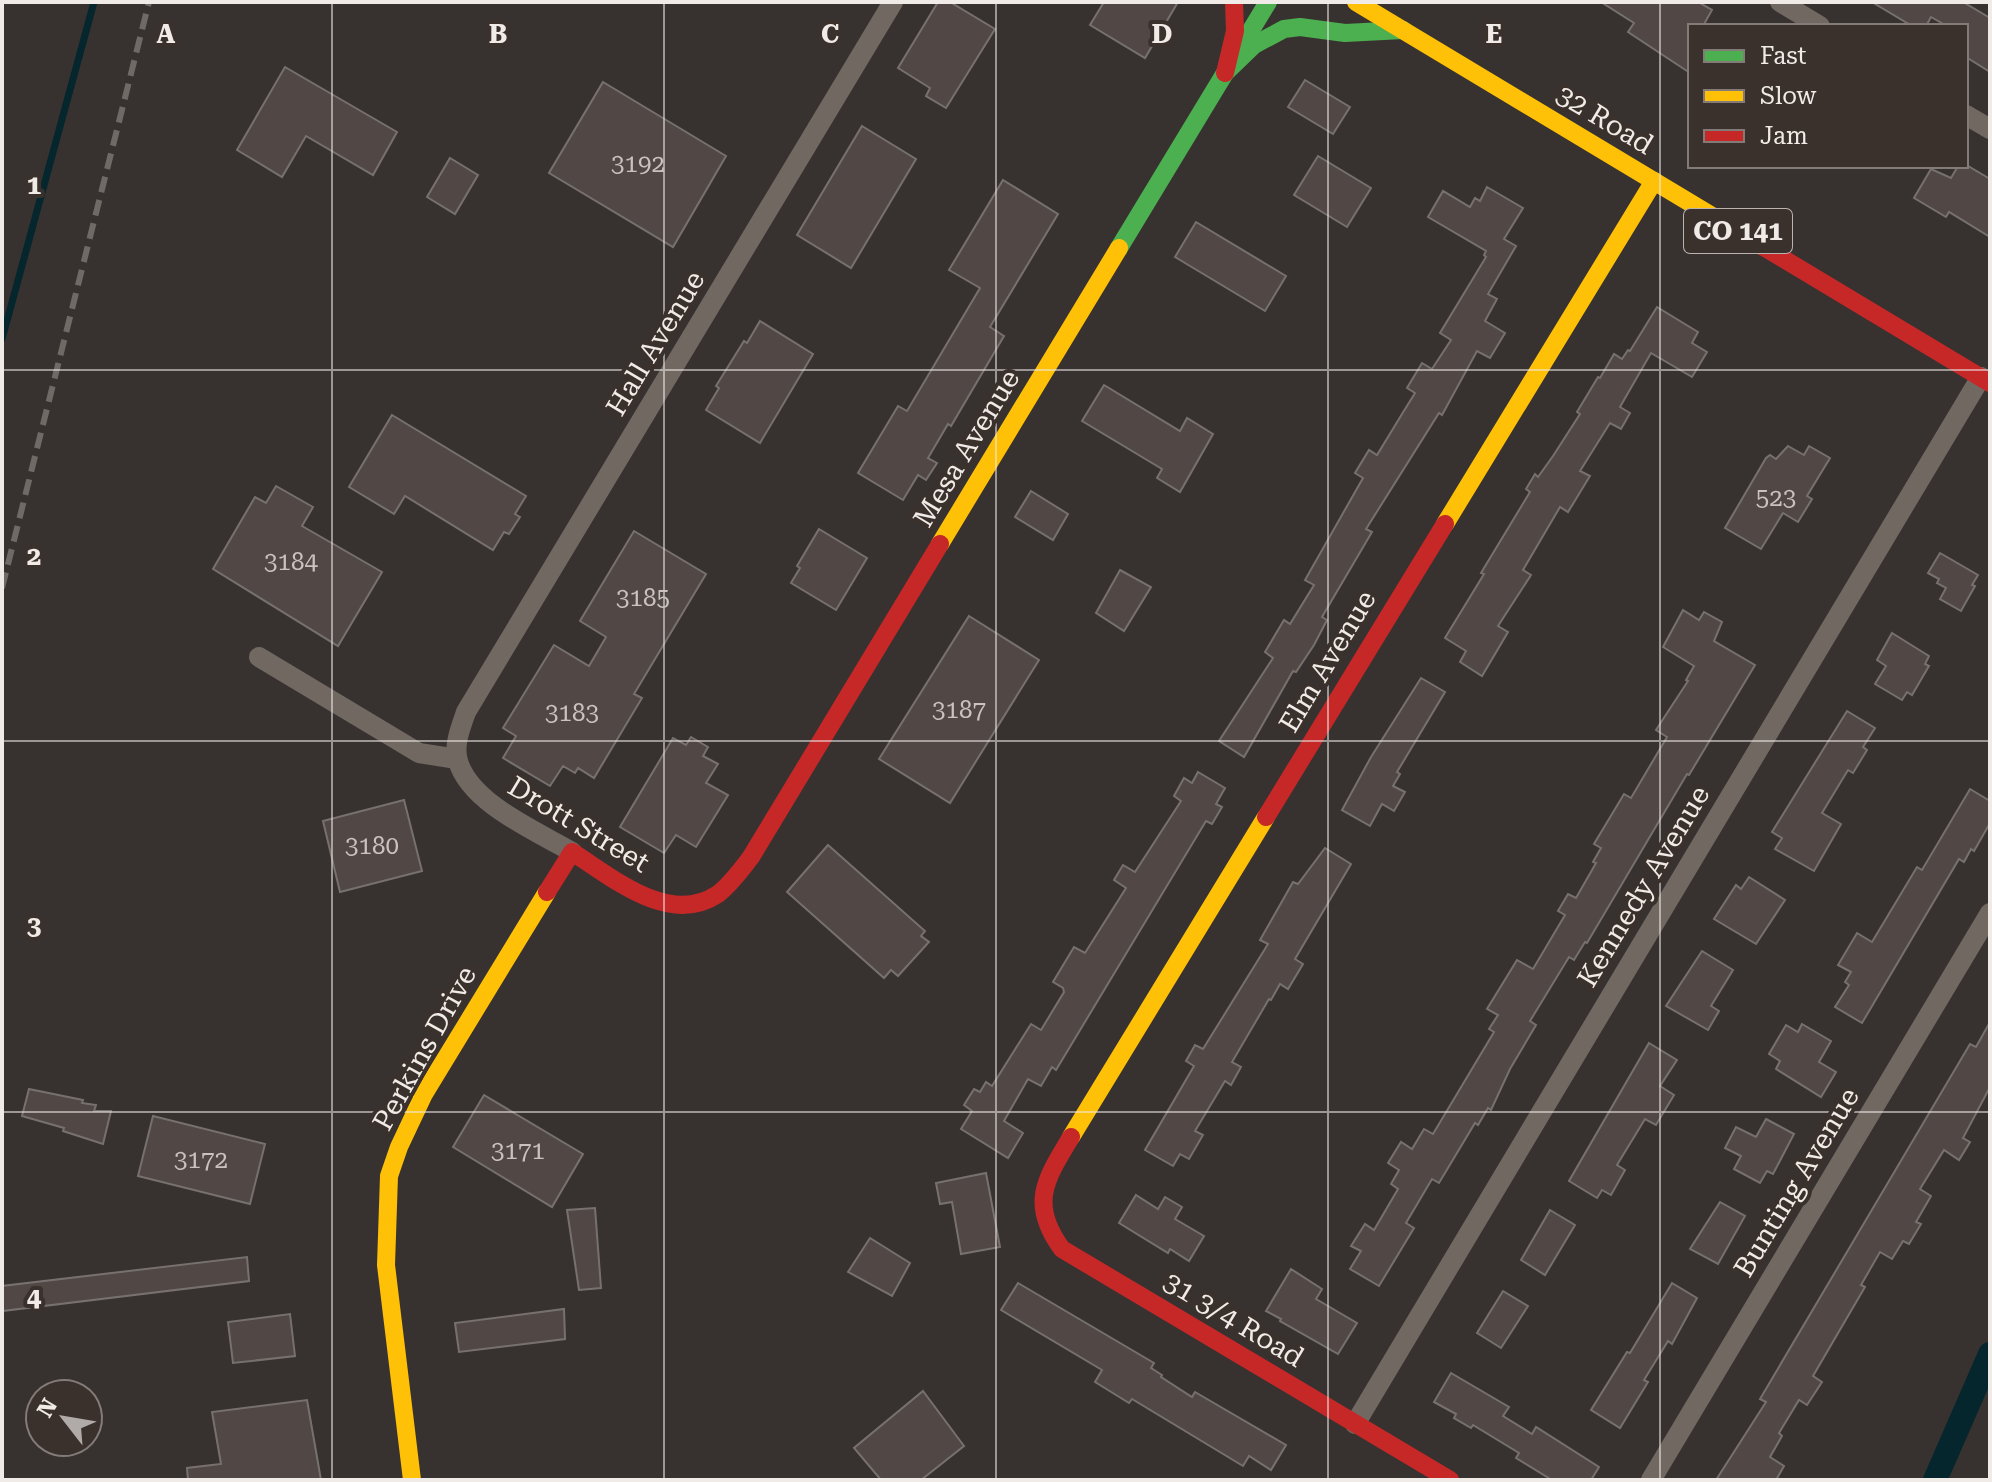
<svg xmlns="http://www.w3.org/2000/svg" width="1992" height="1482" font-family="'Roboto Serif',serif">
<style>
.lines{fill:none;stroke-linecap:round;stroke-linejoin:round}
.stream{stroke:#05262d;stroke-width:7}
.canal{stroke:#05262d;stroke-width:24}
.building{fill:#514744;stroke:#76716f;stroke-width:2}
.street{stroke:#716862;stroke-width:20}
.fast{stroke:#4caf50;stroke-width:18}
.slow{stroke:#ffc107;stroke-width:18}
.jam{stroke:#c62828;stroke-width:18}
.rail{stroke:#706a67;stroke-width:6;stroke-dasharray:16 8;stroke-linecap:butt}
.grid{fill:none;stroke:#f1ebe8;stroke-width:2;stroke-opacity:0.55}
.labels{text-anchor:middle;stroke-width:8;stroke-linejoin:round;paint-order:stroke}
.number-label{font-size:24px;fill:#c9c2bf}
.shield{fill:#3a312d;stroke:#bab3b0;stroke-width:2}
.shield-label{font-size:26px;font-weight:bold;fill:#f1ebe8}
.street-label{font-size:28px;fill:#f1ebe8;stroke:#3a312d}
.grid-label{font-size:26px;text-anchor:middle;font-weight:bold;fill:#f1ebe8;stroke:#3a312d;stroke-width:8;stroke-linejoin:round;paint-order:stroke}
</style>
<rect width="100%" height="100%" fill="#373230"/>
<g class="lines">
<!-- stream -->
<polyline class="stream" points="2,339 94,2"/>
<!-- canal -->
<polyline class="canal" points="1935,1480 1990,1354"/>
</g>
<!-- building -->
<g class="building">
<polygon points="938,2 950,2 995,29 946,108 926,96 930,88 898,68"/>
<polygon points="1104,2 1178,2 1145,58 1090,25"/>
<polygon points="1601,2 1698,2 1712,10 1703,26 1690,26 1690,73 1628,32 1634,23"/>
<polygon points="1872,2 1963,2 1990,18 1990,72 1966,57 1966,26 1947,26 1931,17 1926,26 1912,26"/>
<polygon points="285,67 397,132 373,175 306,136 282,177 237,150"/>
<polygon points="1305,80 1350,107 1333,134 1288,107"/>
<polygon points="603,82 726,156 673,247 549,173"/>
<polygon points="862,126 916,159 851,268 797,235"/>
<polygon points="1318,156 1371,188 1347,227 1294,195"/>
<polygon points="450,158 478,175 455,214 427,197"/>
<polygon points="1958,166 1968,166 1990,179 1990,237 1949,212 1946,217 1914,198 1931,169 1951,178"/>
<polygon points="1003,180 1058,214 990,327 1004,336 951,426 948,424 928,458 937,463 926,480 918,475 903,500 858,473 898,406 907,411 980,288 949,270"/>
<polygon points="1487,187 1523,208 1504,239 1516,246 1488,294 1497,299 1485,321 1505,333 1490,358 1477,351 1442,415 1439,413 1366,529 1372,532 1322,617 1327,620 1314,645 1296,672 1293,671 1244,757 1219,741 1273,658 1265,652 1284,620 1290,624 1314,585 1305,580 1363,478 1355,473 1369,450 1377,455 1402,414 1415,393 1407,388 1422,363 1432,369 1451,340 1440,333 1486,257 1484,255 1486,251 1428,217 1443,191 1470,207 1475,198 1480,201"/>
<polygon points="1196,222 1286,276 1265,311 1175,257"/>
<polygon points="1657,307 1698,332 1692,343 1707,352 1692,377 1651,353 1620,407 1630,413 1621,429 1610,423 1580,471 1590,476 1568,512 1560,507 1523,570 1531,575 1498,626 1508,632 1482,676 1460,662 1466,651 1445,638 1484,574 1481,573 1530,492 1526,489 1535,474 1538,477 1553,456 1580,414 1577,412 1598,377 1600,378 1614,354 1622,359 1628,350 1630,351"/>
<polygon points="760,321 813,354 760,443 706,410 719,388 716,386 744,341 747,343"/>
<polygon points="1104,385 1180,431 1187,418 1213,434 1180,492 1157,478 1162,469 1082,421"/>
<polygon points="392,415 526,496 515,514 520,517 509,534 504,532 493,550 405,496 394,514 349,487"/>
<polygon points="1788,446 1804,455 1809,446 1830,458 1807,496 1812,499 1798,522 1783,513 1761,549 1725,528 1766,458 1770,455 1776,459"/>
<polygon points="276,486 313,507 302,526 382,572 338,646 213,569 255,497 266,503"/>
<polygon points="1031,491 1068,514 1053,540 1015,517"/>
<polygon points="819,529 867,558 836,610 791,583 800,568 797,566"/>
<polygon points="634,531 706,574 634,694 642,698 594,778 578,768 575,773 563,766 550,786 503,758 516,736 503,728 554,645 589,666 606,637 580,621"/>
<polygon points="1940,553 1978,575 1972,585 1975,586 1961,611 1940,599 1946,588 1937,583 1939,579 1928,573"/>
<polygon points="1120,570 1151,587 1124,631 1096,613"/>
<polygon points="1683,610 1699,620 1704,612 1722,622 1714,641 1755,665 1689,775 1687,774 1587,943 1585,942 1574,960 1569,957 1530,1021 1536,1025 1510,1069 1491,1110 1488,1108 1478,1125 1475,1123 1439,1183 1432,1179 1406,1223 1414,1228 1379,1286 1350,1269 1361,1251 1351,1246 1365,1224 1374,1230 1398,1189 1391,1184 1399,1170 1388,1163 1401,1142 1412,1149 1424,1129 1433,1134 1494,1032 1489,1029 1498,1015 1487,1009 1517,960 1533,969 1565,915 1558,911 1568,894 1576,898 1596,863 1593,862 1601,848 1594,844 1624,794 1631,798 1667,737 1656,730 1688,681 1686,680 1694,666 1663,647"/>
<polygon points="969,616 1039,660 950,803 879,759"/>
<polygon points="1892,633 1929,656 1925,664 1929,666 1912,695 1907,692 1902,700 1875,684 1886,666 1877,660"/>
<polygon points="1421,678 1445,692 1397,772 1400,774 1393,786 1405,792 1394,811 1382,804 1370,826 1342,810 1371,757"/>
<polygon points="1847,711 1875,728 1863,747 1867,750 1853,773 1848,770 1822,813 1841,824 1814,871 1775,849 1782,838 1772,832"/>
<polygon points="691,737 708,747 703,756 718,764 706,783 728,795 696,847 676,835 664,853 620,827 673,738 686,745"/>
<polygon points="1198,772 1225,788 1216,804 1222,807 1212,824 1206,821 1056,1070 1052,1067 1041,1086 1028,1079 1004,1121 1023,1133 1008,1158 961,1129 972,1111 964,1105 974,1089 980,1092 986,1082 992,1086 1031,1024 1041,1030 1064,992 1063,988 1053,982 1074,947 1085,953 1126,888 1114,880 1123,865 1135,872 1181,801 1174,796 1184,778 1192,783"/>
<polygon points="1970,789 1990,801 1990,823 1974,851 1971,849 1964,862 1959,859 1862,1023 1835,1007 1849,985 1845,982 1851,972 1838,965 1857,933 1872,942 1917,867 1922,870"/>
<polygon points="404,800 422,871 340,892 323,821"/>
<polygon points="828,845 925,931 921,936 929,942 898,976 891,970 884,978 787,892"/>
<polygon points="1325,848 1351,864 1295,959 1303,964 1288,989 1280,984 1271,1000 1269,999 1232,1062 1241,1067 1231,1085 1225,1081 1195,1131 1203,1135 1189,1159 1180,1154 1173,1166 1145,1150 1194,1066 1186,1061 1195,1045 1203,1049 1268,944 1260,940 1293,882 1298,884"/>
<polygon points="1749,877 1785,900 1756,944 1714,919 1736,885 1741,889"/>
<polygon points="1702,951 1733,970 1711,1006 1719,1011 1708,1030 1666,1006"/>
<polygon points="1990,1022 1990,1087 1963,1138 1970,1142 1959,1160 1944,1150 1920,1189 1931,1196 1916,1222 1921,1224 1909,1244 1903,1241 1892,1259 1880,1252 1861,1285 1865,1287 1813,1376 1822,1382 1807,1405 1799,1400 1779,1433 1782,1436 1770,1457 1784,1466 1776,1480 1716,1480 1766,1402 1760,1399 1970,1044 1976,1047"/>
<polygon points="1802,1024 1831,1041 1819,1062 1836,1072 1821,1097 1776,1069 1780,1061 1769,1054 1786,1025 1798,1032"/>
<polygon points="1649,1043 1677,1060 1660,1086 1674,1095 1656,1125 1645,1119 1617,1165 1625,1170 1611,1195 1602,1190 1597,1198 1569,1181"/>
<polygon points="29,1089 83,1100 82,1103 96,1105 94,1111 111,1111 103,1144 63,1131 64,1128 22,1116"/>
<polygon points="484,1095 583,1154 552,1207 453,1147"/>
<polygon points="153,1116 265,1144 250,1204 138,1176"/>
<polygon points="1766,1119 1794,1134 1773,1174 1767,1171 1760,1183 1734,1169 1741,1156 1725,1148 1736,1127 1756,1137"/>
<polygon points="986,1173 1000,1247 961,1254 952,1202 940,1204 936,1183"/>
<polygon points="1136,1195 1158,1209 1165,1197 1182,1207 1175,1219 1204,1236 1189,1261 1170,1249 1168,1253 1119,1223"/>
<polygon points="1720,1202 1745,1216 1718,1264 1690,1249"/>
<polygon points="595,1208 601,1288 579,1290 567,1210"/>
<polygon points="1550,1210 1575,1225 1545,1275 1521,1260"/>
<polygon points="870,1238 910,1263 892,1296 848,1272"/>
<polygon points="247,1257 249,1281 2,1311 2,1286"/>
<polygon points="1291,1269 1322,1289 1316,1299 1357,1323 1338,1354 1280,1321 1281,1319 1266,1311"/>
<polygon points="1018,1283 1154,1363 1151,1368 1162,1375 1161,1377 1192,1397 1195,1392 1286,1445 1271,1470 1249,1456 1243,1466 1132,1399 1129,1403 1095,1382 1102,1370 1001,1310"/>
<polygon points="1672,1283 1697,1298 1672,1344 1668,1341 1644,1380 1648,1382 1620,1428 1591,1410 1627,1352 1630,1353"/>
<polygon points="1503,1291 1528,1306 1501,1348 1477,1333"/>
<polygon points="564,1309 565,1339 459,1352 455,1323"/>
<polygon points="290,1314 295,1356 233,1363 228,1322"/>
<polygon points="1451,1373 1509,1407 1503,1416 1532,1434 1536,1427 1599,1467 1591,1480 1552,1480 1516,1458 1519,1453 1473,1425 1471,1428 1454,1418 1456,1414 1434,1402"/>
<polygon points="923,1391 964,1446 921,1480 881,1480 854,1448"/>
<polygon points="307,1400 321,1480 188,1480 187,1468 221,1464 212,1412"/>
</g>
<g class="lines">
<!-- street -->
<g class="street">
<polyline points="1780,2 1820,26"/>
<polyline points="1966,115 1990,129"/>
<polyline points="259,657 419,753 457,759"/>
<path d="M572 852C536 831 470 803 458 761 453 745 461 727 466 712L893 2"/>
<polyline points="1355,1424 1981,377"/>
<polyline points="1651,1480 1990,913"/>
</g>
<!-- fast -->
<g class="fast">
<polyline points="1225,73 1254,45 1284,29 1300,27 1345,33 1403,30"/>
<polyline points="1119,248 1268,2"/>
</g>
<!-- slow -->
<g class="slow">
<polyline points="1356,2 1762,246"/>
<polyline points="1445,524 1654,181"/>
<polyline points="940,544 1119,248"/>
<polyline points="1071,1137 1266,817"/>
<polyline points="412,1480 386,1265 389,1176 399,1147 424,1094 547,892"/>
</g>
<!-- jam -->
<g class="jam">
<polyline points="1225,73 1235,31 1234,2"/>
<polyline points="1762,246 1990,383"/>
<polyline points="1266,817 1445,524"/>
<path d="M547 892 572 852C612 877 669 927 718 894 731 884 741 870 751 857L940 544"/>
<path d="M1071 1137C1045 1180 1029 1204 1062 1249L1450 1480"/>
</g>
<!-- rail -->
<polyline class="rail" points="2,588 149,2"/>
</g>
<!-- grid -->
<path class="grid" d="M332 2V1480M664 2V1480M996 2V1480M1328 2V1480M1660 2V1480M2 370H1990M2 741H1990M2 1112H1990"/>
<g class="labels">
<!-- number labels -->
<g class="number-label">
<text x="638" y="172">3192</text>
<text x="1776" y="506">523</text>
<text x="291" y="570">3184</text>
<text x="643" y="606">3185</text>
<text x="959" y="718">3187</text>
<text x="572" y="721">3183</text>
<text x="372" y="854">3180</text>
<text x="518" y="1159">3171</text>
<text x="201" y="1168">3172</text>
</g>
<!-- shield labels -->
<rect class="shield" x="1684" y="209" width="108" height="44" rx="6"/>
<g class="shield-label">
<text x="1738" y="240">CO 141</text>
</g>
<!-- street labels -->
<g class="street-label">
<text transform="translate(1605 119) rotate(31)" y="10">32 Road</text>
<text transform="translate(655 343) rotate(-59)" y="10">Hall Avenue</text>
<text transform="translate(966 448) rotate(-59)" y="10">Mesa Avenue</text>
<text transform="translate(1327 661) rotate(-59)" y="10">Elm Avenue</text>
<text transform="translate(579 824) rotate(31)" y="10">Drott Street</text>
<text transform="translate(1643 886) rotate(-59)" y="10">Kennedy Avenue</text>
<text transform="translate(424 1048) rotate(-61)" y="10">Perkins Drive</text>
<text transform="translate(1796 1182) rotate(-59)" y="10">Bunting Avenue</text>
<text transform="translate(1234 1319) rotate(31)" y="10">31 3/4 Road</text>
</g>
</g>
<g class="grid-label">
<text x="166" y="43">A</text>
<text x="498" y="43">B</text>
<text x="830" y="43">C</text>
<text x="1162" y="43">D</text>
<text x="1494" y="43">E</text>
<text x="34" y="194">1</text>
<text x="34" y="565">2</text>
<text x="34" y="935">3</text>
<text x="34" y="1306">4</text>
</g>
<!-- border -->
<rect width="1992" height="1482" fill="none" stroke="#f1ebe8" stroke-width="8"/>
<!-- legend -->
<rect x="1688" y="24" width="280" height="144" fill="#3a312d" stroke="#837b78" stroke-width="2"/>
<rect x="1704" y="50" width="40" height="12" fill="#4caf50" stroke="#837b78" stroke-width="2"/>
<text x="1760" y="64" font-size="24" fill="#f1ebe8">Fast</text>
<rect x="1704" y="90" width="40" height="12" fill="#ffc107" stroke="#837b78" stroke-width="2"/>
<text x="1760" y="104" font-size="24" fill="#f1ebe8">Slow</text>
<rect x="1704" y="130" width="40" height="12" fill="#c62828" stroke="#837b78" stroke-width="2"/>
<text x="1760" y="144" font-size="24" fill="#f1ebe8">Jam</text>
<!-- north arrow -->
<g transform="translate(64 1418) rotate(301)"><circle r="38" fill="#3a312d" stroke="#837b78" stroke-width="2"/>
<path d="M0-6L14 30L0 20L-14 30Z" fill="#b0aaa8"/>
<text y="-12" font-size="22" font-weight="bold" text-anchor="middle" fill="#f1ebe8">N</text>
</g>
</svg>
